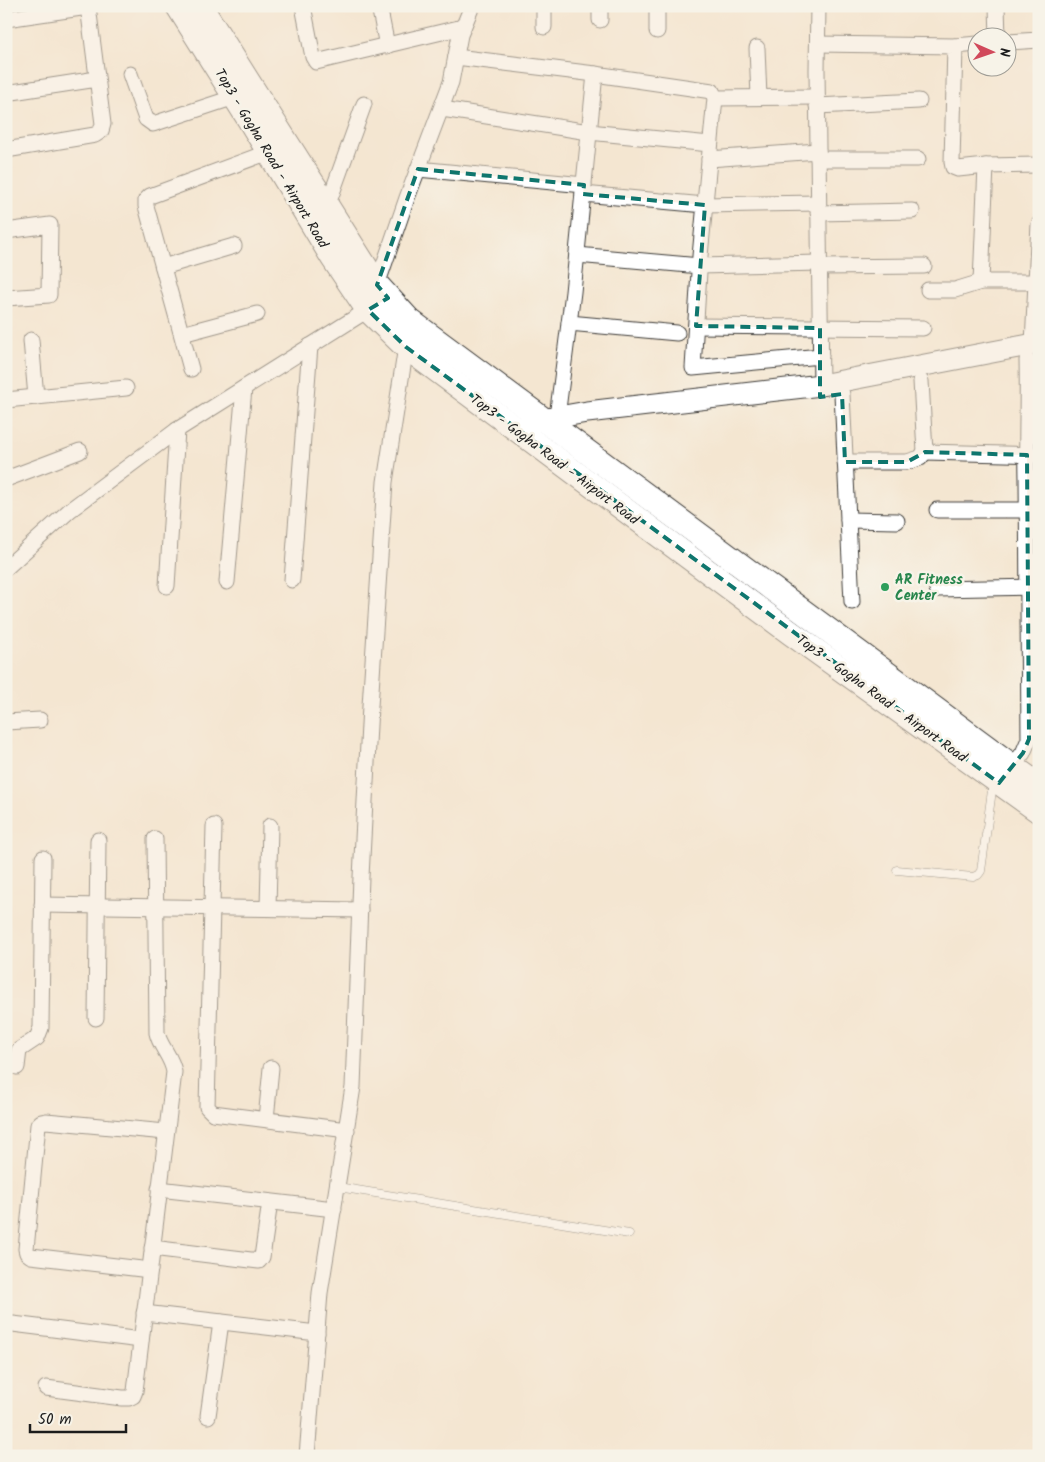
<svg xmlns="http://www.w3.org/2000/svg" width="1045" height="1462" font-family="Kalam,sans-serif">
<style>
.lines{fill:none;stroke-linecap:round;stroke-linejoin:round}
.lane-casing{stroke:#3c3a37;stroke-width:9}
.street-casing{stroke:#3c3a37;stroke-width:17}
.secondary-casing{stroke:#3c3a37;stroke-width:23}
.primary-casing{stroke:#3c3a37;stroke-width:26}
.lane{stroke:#fff;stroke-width:8}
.street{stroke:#fff;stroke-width:15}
.secondary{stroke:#fff;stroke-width:21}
.primary{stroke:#fff;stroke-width:24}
.marked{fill:none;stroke:#0f766e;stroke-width:4;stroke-dasharray:10 6;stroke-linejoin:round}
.leisure-dot{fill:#2e9e5b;stroke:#f7f3e8;stroke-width:2}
.labels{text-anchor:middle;stroke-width:5;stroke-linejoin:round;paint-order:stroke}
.street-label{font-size:14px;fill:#1c1c1c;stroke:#f7f3e8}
.leisure-label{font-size:14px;font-weight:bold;fill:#27864d;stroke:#f7f3e8;text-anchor:start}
</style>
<rect width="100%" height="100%" fill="#f7f3e8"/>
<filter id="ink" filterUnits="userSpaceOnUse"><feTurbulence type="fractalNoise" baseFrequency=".02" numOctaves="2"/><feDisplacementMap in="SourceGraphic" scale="10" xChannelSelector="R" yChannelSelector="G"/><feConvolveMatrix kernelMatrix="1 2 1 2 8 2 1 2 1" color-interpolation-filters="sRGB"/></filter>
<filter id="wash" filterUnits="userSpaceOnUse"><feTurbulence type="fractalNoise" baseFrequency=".0096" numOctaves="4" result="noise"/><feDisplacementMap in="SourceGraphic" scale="20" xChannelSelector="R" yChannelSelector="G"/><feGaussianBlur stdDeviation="1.12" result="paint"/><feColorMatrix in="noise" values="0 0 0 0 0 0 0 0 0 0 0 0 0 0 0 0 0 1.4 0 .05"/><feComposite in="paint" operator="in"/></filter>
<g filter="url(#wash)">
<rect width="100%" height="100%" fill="#f4e6d1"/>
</g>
<g filter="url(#ink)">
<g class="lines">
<defs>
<g id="lane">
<polyline points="897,870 973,877 978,875 981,871 993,783"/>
<polyline points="338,1187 629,1234"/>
</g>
<g id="street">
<polyline points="303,6 313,57 316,62 463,27"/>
<polyline points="379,6 387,46"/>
<polyline points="600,6 600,20"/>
<polyline points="657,6 657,31"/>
<polyline points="818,6 817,70 821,385"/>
<polyline points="997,6 998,38"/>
<polyline points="6,19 88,7"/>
<polyline points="544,27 544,6"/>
<polyline points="1008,42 1039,40"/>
<polyline points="818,44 955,46 952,162 953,167 958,169 986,166 1039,165"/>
<polyline points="955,46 978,44"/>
<polyline points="757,48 759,97"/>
<polyline points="456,57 595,74 712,91 715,98 700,256 693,368 821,356"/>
<polyline points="130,74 146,119 153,124 235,97"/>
<polyline points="6,93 97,79"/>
<polyline points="715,98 817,97"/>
<polyline points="817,106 919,101"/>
<polyline points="442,109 589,132 710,144"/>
<polyline points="6,150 95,135 101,131 103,124 88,6"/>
<polyline points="709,159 818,151"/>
<polyline points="818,159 918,159"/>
<polyline points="986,166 981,282 1036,282 1033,344"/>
<polyline points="418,169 584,185"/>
<polyline points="583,194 705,205 818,203"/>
<polyline points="327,207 364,104"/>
<polyline points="818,213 912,211"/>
<polyline points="6,231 50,225 49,295 6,298"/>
<polyline points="577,255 700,266 819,263"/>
<polyline points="163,267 234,246"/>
<polyline points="819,267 924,266"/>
<polyline points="1036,282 1039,224"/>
<polyline points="377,285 407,198 451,82 460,35 472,6"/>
<polyline points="928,290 955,290 981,282"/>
<polyline points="569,323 677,333"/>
<polyline points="696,326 923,328"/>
<polyline points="182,334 257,314"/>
<polyline points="31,340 36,397"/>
<polyline points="191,369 146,206 146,200 150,196 269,152"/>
<polyline points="921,381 925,452 1039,455"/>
<polyline points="842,394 852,602"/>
<polyline points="6,400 126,388"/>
<polyline points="557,417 573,292 595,74"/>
<polyline points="845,462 907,462 920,458 925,452"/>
<polyline points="6,479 80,451"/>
<polyline points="937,510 1039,510"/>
<polyline points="848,520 897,521"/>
<polyline points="6,568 70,510 177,430 374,306"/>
<polyline points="292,580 310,346"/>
<polyline points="227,582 244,388"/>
<polyline points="167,586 177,430"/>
<polyline points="937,589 1037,587"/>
<polyline points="6,722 40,720"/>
<path d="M1008 772 1023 753 1029 739C1029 652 1028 565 1027 479 1026 439 1028 400 1027 360"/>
<polyline points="214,826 207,1107 213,1113 347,1130"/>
<polyline points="42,905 360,910"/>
<polyline points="268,908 270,826"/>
<polyline points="96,1018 98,840"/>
<polyline points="17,1067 19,1050 37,1038 41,1028 43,858"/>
<polyline points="266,1119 271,1068"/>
<polyline points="159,1189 334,1209"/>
<polyline points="152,1248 259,1261 262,1257 270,1202"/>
<polyline points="150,1270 31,1256 27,1253 26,1249 38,1125 41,1122 46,1121 166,1132"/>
<polyline points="144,1313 317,1333"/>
<polyline points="13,1324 141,1340"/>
<path d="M46 1388 122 1398H129L133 1396 135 1391 174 1072C172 1057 160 1047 157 1033L155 839"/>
<polyline points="208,1416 221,1322"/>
<polyline points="307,1456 320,1293 353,1087 361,877 370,706 385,482 407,340"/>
</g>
<polyline id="secondary" points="530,422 587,412 821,385 1039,343"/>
<g id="primary">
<polyline points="178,6 249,119 333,258 368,310 406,347 791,633 1039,811"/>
<polyline points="200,6 377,285 410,321 1039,786"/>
</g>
</defs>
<!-- lane casing -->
<use href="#lane" class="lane-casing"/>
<!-- street casing -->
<use href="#street" class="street-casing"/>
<!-- secondary casing -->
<use href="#secondary" class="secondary-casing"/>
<!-- primary casing -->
<use href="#primary" class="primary-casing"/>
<!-- lane -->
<use href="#lane" class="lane"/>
<!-- street -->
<use href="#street" class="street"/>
<!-- secondary -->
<use href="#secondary" class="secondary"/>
<!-- primary -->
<use href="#primary" class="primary"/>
</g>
</g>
<!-- marked area -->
<path d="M0 0H1045V1462H0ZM418 169 584 185 583 194 705 205 696 326 820 328V397L842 394 845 462H907L925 452 1027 455 1029 739 1023 753 999 783 406 347 368 310 388 298 377 285Z" fill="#f4e6d1" fill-opacity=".55" fill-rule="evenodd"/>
<path class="marked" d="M418 169 584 185 583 194 705 205 696 326 820 328V397L842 394 845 462H907L925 452 1027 455 1029 739 1023 753 999 783 406 347 368 310 388 298 377 285Z"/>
<!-- markers -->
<circle class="leisure-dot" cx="885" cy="587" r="5"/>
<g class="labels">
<!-- street labels -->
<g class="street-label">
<text transform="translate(272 158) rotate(59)" y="5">Top3 - Gogha Road - Airport Road</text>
<text transform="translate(555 459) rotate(37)" y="5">Top3 - Gogha Road - Airport Road</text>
<text transform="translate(882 698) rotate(36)" y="5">Top3 - Gogha Road - Airport Road</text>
</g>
<!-- leisure labels -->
<g class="leisure-label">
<text x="895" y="584">AR Fitness<tspan x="895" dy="16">Center</tspan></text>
</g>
</g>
<!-- margin -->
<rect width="1045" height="1462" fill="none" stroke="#f7f3e8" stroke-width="25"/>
<!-- north arrow -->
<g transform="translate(992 52) rotate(92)"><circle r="24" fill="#f7f3e8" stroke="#9f9d96"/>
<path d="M0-4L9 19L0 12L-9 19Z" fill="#d1495b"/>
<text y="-8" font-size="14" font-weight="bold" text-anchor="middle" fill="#1c1c1c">N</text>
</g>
<!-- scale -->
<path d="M30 1424v8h96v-8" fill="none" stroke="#1c1c1c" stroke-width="2.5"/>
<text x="38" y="1424" font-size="15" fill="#1c1c1c" stroke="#f7f3e8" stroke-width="4" paint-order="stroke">50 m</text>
</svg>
